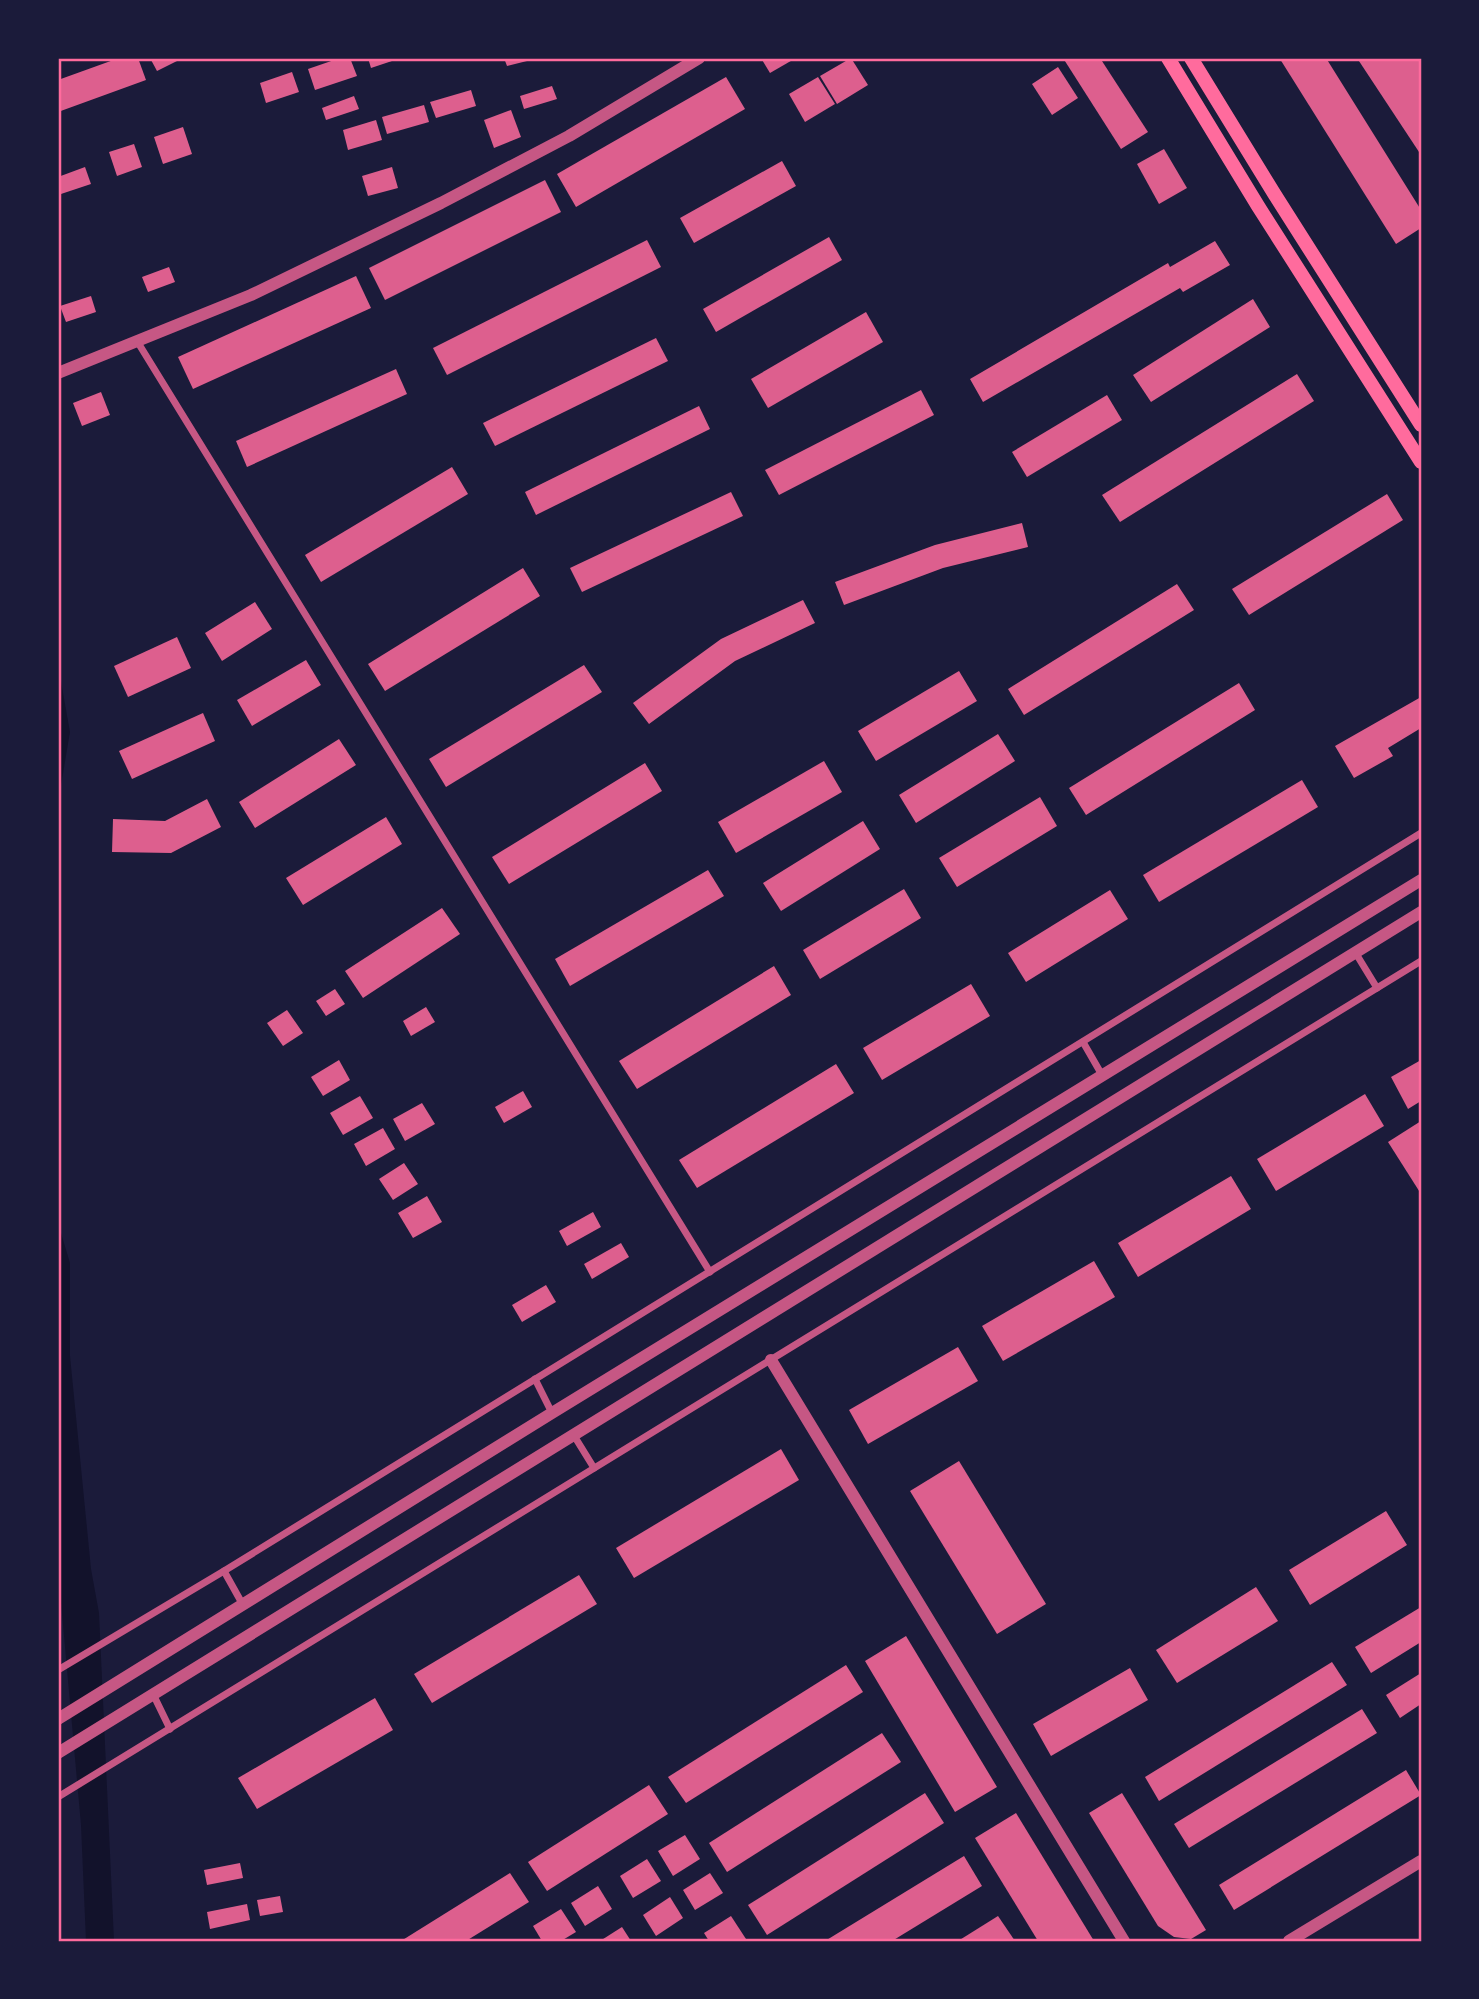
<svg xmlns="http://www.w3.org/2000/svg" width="1479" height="1999" font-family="'Source Sans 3',sans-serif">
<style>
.water{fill:#12122b}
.building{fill:#dd5f8e}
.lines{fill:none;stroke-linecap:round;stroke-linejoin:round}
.minor{stroke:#c65784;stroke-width:7}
.tertiary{stroke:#c65784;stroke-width:12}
.secondary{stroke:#ff6b9d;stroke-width:14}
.neatline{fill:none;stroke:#ff6b9d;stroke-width:2.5}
</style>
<rect width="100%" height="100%" fill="#1b1b3a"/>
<!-- water -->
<g class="water">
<polygon points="58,665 70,732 58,803"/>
<polygon points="58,1223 70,1263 70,1356 91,1569 99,1613 114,1941 86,1941 81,1825 58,1569"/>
</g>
<!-- building -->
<g class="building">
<polygon points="119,58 138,58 146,80 58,112 58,80"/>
<polygon points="150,58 183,58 157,71"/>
<polygon points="340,58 350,58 357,76 315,90 308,69"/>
<polygon points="368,58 401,58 371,68"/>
<polygon points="504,58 535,58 535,59 507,66"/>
<polygon points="761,58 796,58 770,73"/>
<polygon points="851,58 868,85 837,104 820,76"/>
<polygon points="1063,58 1100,58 1148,132 1121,149"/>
<polygon points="1282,58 1326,58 1421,210 1421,228 1396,244 1280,59"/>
<polygon points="1357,58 1421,58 1421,155"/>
<polygon points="1058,67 1078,98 1052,115 1032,84"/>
<polygon points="292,72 299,92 266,103 260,83"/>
<polygon points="726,77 745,109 576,207 557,174"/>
<polygon points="818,77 835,104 805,122 789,94"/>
<polygon points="552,86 557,99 524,109 520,96"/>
<polygon points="471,90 476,106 436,118 430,102"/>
<polygon points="354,96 359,109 326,120 322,108"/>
<polygon points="424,105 429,122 387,134 382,117"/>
<polygon points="511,110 521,137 494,148 484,120"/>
<polygon points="376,120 382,140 348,150 343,130"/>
<polygon points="183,127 192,154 163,164 154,137"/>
<polygon points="134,144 142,167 117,176 109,152"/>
<polygon points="1164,149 1187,188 1159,204 1137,164"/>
<polygon points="782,161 796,186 694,243 680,218"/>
<polygon points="85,167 91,184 58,195 58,177"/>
<polygon points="392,167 398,188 368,196 362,176"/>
<polygon points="545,180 561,212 385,300 369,268"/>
<polygon points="829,237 842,260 716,332 703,309"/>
<polygon points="647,240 661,267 447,375 433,348"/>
<polygon points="1215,241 1230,265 1183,292 1180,288 983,402 970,379 1168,263 1170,267"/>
<polygon points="169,267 175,282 148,292 142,277"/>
<polygon points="356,276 371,308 193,389 178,357"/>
<polygon points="91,296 96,312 66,322 60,306"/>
<polygon points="1253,299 1270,327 1151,402 1133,375"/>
<polygon points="866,312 883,342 768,408 751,379"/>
<polygon points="656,338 668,361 495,446 483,423"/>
<polygon points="396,369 407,394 247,467 236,441"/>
<polygon points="1297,374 1314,401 1120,522 1102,495"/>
<polygon points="921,390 934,415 779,495 765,470"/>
<polygon points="101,392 110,415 82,426 73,403"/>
<polygon points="1107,395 1122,420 1027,477 1012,452"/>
<polygon points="699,406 710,429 536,515 525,492"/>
<polygon points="452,467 468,494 321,582 305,555"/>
<polygon points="731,492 743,516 582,592 570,568"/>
<polygon points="1387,494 1403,520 1249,615 1232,589"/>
<polygon points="1022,523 1028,547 943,568 844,605 835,582 935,545"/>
<polygon points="523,568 540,596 385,691 368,664"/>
<polygon points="1177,584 1194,610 1024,715 1008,689"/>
<polygon points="803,600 815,623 735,661 649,724 633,703 721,639"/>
<polygon points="255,602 272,629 222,661 205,633"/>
<polygon points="177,637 191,668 128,697 114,666"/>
<polygon points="306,660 321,685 252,726 237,700"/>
<polygon points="584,665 602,692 446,787 429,759"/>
<polygon points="959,671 977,701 876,761 858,731"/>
<polygon points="1239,683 1255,710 1086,815 1069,788"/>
<polygon points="1421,697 1421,728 1388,748 1393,756 1354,778 1335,746"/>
<polygon points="203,713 215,741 132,779 119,751"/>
<polygon points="998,734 1015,761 916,823 899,795"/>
<polygon points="339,739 356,765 255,828 239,802"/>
<polygon points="824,761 842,792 736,853 718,822"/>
<polygon points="645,763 662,791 509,884 492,857"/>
<polygon points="1302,780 1318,807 1159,902 1143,875"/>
<polygon points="1040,797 1057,826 957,887 939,858"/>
<polygon points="207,799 221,827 171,853 112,852 113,819 165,821"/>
<polygon points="386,817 402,844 303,905 286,878"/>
<polygon points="863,821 880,849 781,911 763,883"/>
<polygon points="708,870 724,896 570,986 555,959"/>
<polygon points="904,889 921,918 820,979 803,950"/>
<polygon points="1110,890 1128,919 1026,982 1008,953"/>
<polygon points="442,908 460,934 363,998 345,971"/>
<polygon points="774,966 791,995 637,1089 619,1061"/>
<polygon points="971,984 990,1016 882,1080 863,1048"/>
<polygon points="335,989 345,1004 326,1016 316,1001"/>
<polygon points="426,1007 435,1022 411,1036 403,1021"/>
<polygon points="287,1010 303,1033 283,1046 267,1023"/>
<polygon points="339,1060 350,1080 323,1096 311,1077"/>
<polygon points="1421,1060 1421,1101 1408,1109 1391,1077"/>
<polygon points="836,1064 854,1093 697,1188 679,1160"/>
<polygon points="523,1091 532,1107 504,1123 495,1107"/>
<polygon points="1365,1094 1384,1126 1276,1191 1257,1159"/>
<polygon points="360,1096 373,1118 343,1135 330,1113"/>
<polygon points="422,1103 435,1124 405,1141 393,1119"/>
<polygon points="1421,1121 1421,1194 1388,1142"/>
<polygon points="383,1128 395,1149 366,1166 354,1144"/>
<polygon points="404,1163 418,1184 393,1200 379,1179"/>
<polygon points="1231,1176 1251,1209 1138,1277 1118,1243"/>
<polygon points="427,1196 442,1222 413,1238 398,1213"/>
<polygon points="593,1212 601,1227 567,1246 559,1231"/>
<polygon points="621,1243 629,1257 592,1279 584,1264"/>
<polygon points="1094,1261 1115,1297 1003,1361 982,1326"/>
<polygon points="546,1285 556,1302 522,1322 512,1305"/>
<polygon points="958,1347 978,1381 868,1444 849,1410"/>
<polygon points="781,1449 799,1480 634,1578 616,1548"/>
<polygon points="959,1461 1046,1604 997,1634 910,1491"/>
<polygon points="1386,1511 1407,1545 1310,1605 1289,1570"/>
<polygon points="579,1575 597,1604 432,1703 414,1674"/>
<polygon points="1256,1587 1278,1621 1177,1683 1156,1650"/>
<polygon points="1421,1607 1421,1642 1371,1673 1355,1647"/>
<polygon points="906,1636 997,1787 955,1812 865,1661"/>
<polygon points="1332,1662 1347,1685 1159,1801 1145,1777"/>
<polygon points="846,1665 863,1692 686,1803 668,1777"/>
<polygon points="1130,1668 1148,1700 1051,1756 1033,1724"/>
<polygon points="1421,1673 1421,1704 1400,1718 1386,1695"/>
<polygon points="375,1698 393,1730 257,1809 238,1778"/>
<polygon points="1362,1709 1377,1733 1189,1848 1174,1824"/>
<polygon points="882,1733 901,1762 727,1872 709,1843"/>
<polygon points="1406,1770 1421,1795 1234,1910 1219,1885"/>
<polygon points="649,1785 668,1814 547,1891 528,1862"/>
<polygon points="925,1793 944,1823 767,1935 748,1905"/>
<polygon points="1122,1793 1206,1930 1191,1939 1174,1937 1158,1926 1089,1813"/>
<polygon points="1016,1813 1094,1941 1038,1941 975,1838"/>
<polygon points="685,1835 700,1859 673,1876 658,1851"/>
<polygon points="964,1856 982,1886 892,1941 825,1941"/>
<polygon points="647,1859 661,1881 633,1898 620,1876"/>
<polygon points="240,1863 243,1878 207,1885 204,1870"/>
<polygon points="510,1873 529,1902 466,1941 401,1941"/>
<polygon points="710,1873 723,1893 695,1910 683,1890"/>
<polygon points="598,1886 612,1909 585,1926 571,1903"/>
<polygon points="280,1896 283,1912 260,1916 257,1900"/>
<polygon points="670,1897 683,1918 656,1936 643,1915"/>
<polygon points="247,1904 250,1920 210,1929 207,1912"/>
<polygon points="561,1909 576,1932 561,1941 542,1941 533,1926"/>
<polygon points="731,1916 746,1939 743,1941 709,1941 704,1933"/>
<polygon points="998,1916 1015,1941 958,1941"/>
<polygon points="622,1927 631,1941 600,1941"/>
</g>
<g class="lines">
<!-- minor -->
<g class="minor">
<polyline points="137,341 710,1272"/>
<polyline points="1355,952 1377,988"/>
<polyline points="1083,1042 1102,1075"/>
<polyline points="535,1379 552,1413"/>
<polyline points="573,1434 594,1468"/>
<polyline points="224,1571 243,1605"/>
<polyline points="58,1670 224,1571 1421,833"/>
<polyline points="153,1694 170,1729"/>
<polyline points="58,1797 1421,961"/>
</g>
<!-- tertiary -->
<g class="tertiary">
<polyline points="58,373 251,295 441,203 569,136 699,58"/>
<polyline points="771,1360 1124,1941"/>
<polyline points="58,1719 552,1413 1421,880"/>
<polyline points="58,1753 1421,912"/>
<polyline points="1289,1941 1421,1861"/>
</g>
<!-- secondary -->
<g class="secondary">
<polyline points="1168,58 1258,206 1421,462"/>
<polyline points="1191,58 1275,195 1421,425"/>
</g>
</g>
<!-- border -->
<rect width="1479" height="1999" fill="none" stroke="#1b1b3a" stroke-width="119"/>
<rect x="60" y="60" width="1360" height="1880" class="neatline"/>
</svg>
